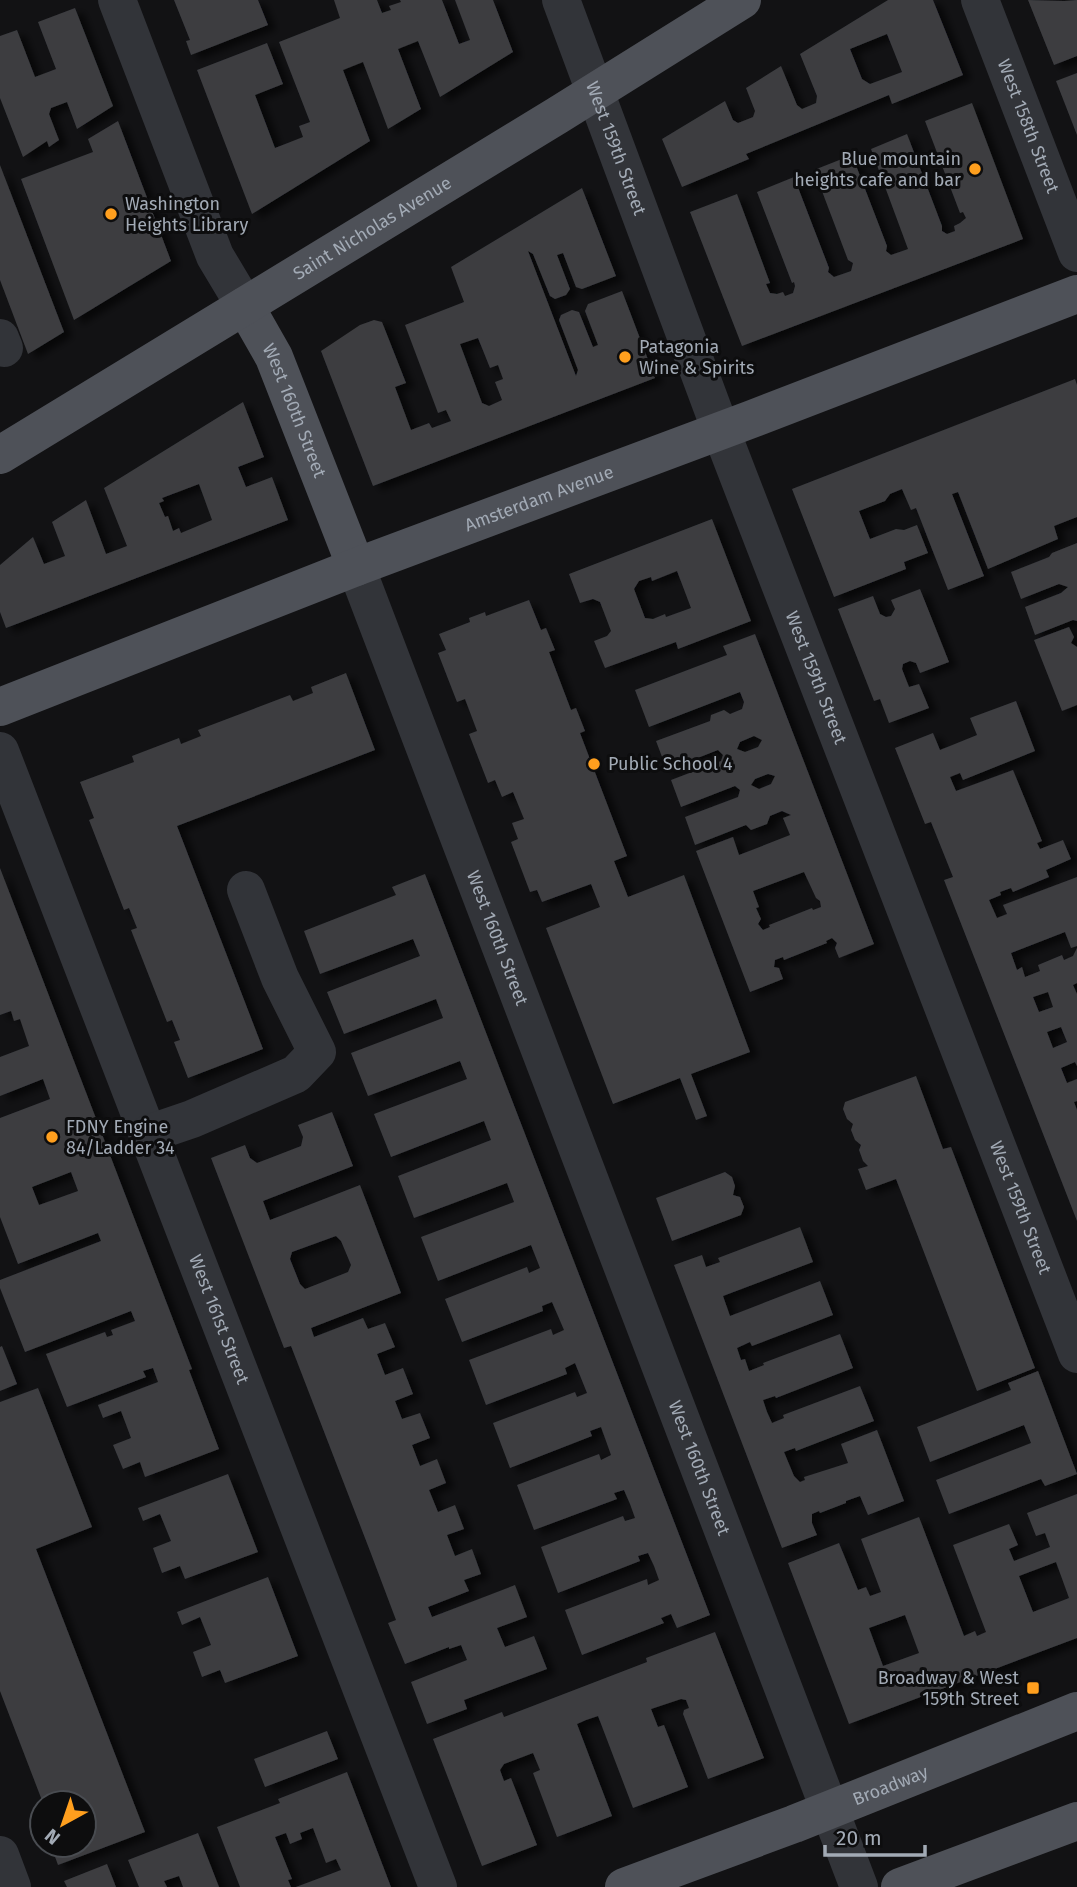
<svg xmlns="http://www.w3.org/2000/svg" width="1077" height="1887" font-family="'Fira Sans',sans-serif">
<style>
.building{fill:#3c3d41;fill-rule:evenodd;filter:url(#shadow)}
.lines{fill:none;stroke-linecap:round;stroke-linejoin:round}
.minor{stroke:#323439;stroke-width:38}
.major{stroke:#4e5158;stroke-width:38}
.poi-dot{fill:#ff9f1e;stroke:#0d0d0e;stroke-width:2.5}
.labels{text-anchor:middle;stroke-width:6;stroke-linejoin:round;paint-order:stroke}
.street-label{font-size:18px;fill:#a2aab5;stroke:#0d0d0e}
.poi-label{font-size:18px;fill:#a2aab5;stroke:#0d0d0e;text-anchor:start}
</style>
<defs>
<filter id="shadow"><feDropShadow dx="8" dy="4.5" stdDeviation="3.5" flood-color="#0009"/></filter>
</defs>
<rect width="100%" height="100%" fill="#121214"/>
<!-- building -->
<g class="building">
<polygon points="174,0 258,0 268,25 191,55 186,41 190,40"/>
<polygon points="334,0 377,0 382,13 391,10 389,6 401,2 400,0 442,0 459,44 470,40 455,0 493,0 513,52 440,97 418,41 398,49 421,109 388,129 363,62 343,70 370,141 252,214 197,70 267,43 283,84 255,95 275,148 303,137 299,126 310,122 279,42 340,18"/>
<path d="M888 0H933L963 75 892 104 889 95 746 154 749 159 682 187 662 139 725 101 733 120 738 123 753 117 755 111 746 88 781 66 797 105 802 109 816 103 817 96 800 54ZM887 34 902 72 870 84 862 79 850 49Z"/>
<polygon points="1028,0 1064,1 1077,0 1077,56 1054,65"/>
<polygon points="75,8 113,106 77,129 67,102 51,108 49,114 59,140 49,147 47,141 23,157 0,98 0,36 17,30 35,77 56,69 38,22"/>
<polygon points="1077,73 1077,135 1056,81"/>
<polygon points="972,103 1023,239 742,346 690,212 737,194 770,283 766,284 770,293 777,294 783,292 785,296 793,293 795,286 794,282 792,283 757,192 794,177 829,268 828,272 834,277 851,271 853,263 848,260 814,170 852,155 887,246 886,251 891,255 908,249 871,149 907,134 942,226 942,231 947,234 955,231 954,226 960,223 966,218 963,212 960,213 925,121"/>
<polygon points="118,121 171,261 74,320 21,179 93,152 88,139"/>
<polygon points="0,165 64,332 28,354 0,280"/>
<path d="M582 188 616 276 582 289 576 287 563 253 557 255 570 289 566 295 555 299 550 296 533 254 528 251 576 376 578 370 559 320 561 315 572 310 579 312 593 347 598 345 585 311 588 304 622 291 655 378 373 486 321 351 360 325 374 320 382 322 406 383 395 387 411 430 429 423 432 428 451 421 446 410 438 413 405 325 464 302 451 267ZM478 338 490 368 498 365 503 379 495 382 502 400 489 406 482 403 460 344Z"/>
<polygon points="1075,379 1077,385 1077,517 1054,526 1058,539 988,569 958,492 952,494 984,576 948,590 916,508 911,510 902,489 890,494 885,501 859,511 870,539 896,529 904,530 917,525 928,553 904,562 906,569 834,597 792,489"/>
<path d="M243 402 264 457 238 467 246 487 272 477 288 520 6 628 0 612V565L33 537 44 564 65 556 52 522 86 500 106 554 127 546 104 488ZM199 484 212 520 181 533 179 528 173 531 168 516 165 517 159 503 164 501 162 498Z"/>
<path d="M712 519 751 621 678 649 676 642 605 668 594 641 607 636 611 631 600 602 593 599 580 603 569 574ZM677 571 691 608 666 617 665 614 653 619 645 618 634 589 639 581 651 577 652 581Z"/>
<polygon points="1077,543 1077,621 1073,620 1035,635 1025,607 1061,593 1068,587 1059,584 1021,599 1011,572 1049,557 1052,553"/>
<polygon points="920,589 949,662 920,673 916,663 910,661 903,664 902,669 909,687 919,684 929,708 889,723 880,699 874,701 838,609 873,596 880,614 886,617 891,616 895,609 891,600"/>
<polygon points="529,600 541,630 546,628 555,650 549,652 571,710 576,708 585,731 580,733 627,856 614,861 628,897 684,875 750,1052 691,1074 707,1116 696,1120 680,1078 613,1104 546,928 600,907 591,884 542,902 537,890 530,892 511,842 518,839 512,823 524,819 513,792 502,797 495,780 488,783 469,734 477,731 465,699 457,702 438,653 446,650 439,634 470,622 469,618 485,612 486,616"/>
<polygon points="1069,627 1074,637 1071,643 1077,647 1077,705 1062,711 1034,640"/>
<path d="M755 634 874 944 839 958 835 948 837 943 832 938 826 941 827 943 784 960 783 957 775 960 774 967 779 968 783 979 750 992 696 851 733 837 739 855 790 835 783 818 791 815 782 811 770 816 767 824 751 830 746 825 695 845 685 817 738 797 740 790 735 786 681 807 671 780 721 761 723 755 718 750 667 770 656 741 710 721 711 715 724 710 730 714 742 709 744 702 740 692 649 727 635 690 727 655 723 646ZM754 736 762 740 758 747 745 752 737 749 740 742ZM768 774 775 776 771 784 759 789 751 785 755 779ZM804 872 816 898 820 901 821 907 813 910 812 908 769 925 770 927 763 930 758 924 761 919 756 908 759 907 753 891Z"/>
<polygon points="346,673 375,750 177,826 263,1049 188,1078 174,1042 180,1040 172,1020 167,1022 131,930 137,928 129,908 124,910 89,820 94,818 80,782 134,762 132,756 179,738 181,744 201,736 198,730 290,695 293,701 313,693 311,687"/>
<path d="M1016 701 1035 751 963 780 960 773 950 777 956 791 1013 770 1042 841 1037 843 1040 849 1063 840 1071 859 1046 870 1049 877 1013 892 1011 888 1000 892 1001 895 989 900 997 918 1007 914 1003 905 1077 877V946L1071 948 1065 932 1011 953 1017 970 1022 967 1025 977 1040 971 1038 965 1062 955 1064 960 1073 956 1077 948V983L1073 985 1077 994V1066L1075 1062 1061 1068 1067 1083 1077 1079V1101L1074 1102 1077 1110V1221L944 880 953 877 931 822 925 824 895 748 933 733 940 750 977 735 970 718ZM1048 992 1053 1007 1039 1012 1033 997ZM1061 1027 1067 1042 1053 1048 1047 1032Z"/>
<path d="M0 868 192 1369 189 1370 219 1449 145 1477 140 1462 123 1469 113 1445 131 1438 121 1411 103 1418 98 1405 158 1382 153 1368 143 1371 146 1377 67 1407 46 1354 105 1332 107 1337 113 1335 111 1330 135 1321 131 1311 25 1352 0 1288V1280L101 1241 98 1233 18 1264 0 1217V1118L50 1099 43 1079 0 1096V1057L29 1046 20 1019 14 1021 11 1011 0 1015ZM71 1172 78 1191 39 1205 32 1187Z"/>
<polygon points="425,874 710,1615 677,1628 671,1614 661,1618 664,1623 582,1655 565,1610 647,1579 648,1585 659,1580 654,1566 648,1553 638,1556 640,1561 558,1593 541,1547 623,1516 625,1521 635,1518 630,1504 624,1490 614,1493 617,1499 534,1530 517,1485 599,1454 601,1460 611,1455 601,1427 590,1431 592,1436 510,1468 493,1423 575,1392 577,1397 587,1393 575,1363 565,1368 567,1374 486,1405 469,1360 551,1329 553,1335 564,1330 552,1302 542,1306 543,1311 462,1342 445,1299 527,1267 529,1273 540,1268 531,1245 438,1281 421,1237 514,1202 507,1183 414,1218 398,1176 491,1140 484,1121 391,1157 374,1114 467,1079 460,1061 368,1096 351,1053 443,1018 436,999 344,1034 327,992 420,956 413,939 320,974 304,931 396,895 392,887"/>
<polygon points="916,1076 943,1149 951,1147 1035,1368 977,1391 896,1179 866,1190 858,1169 868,1166 863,1161 859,1150 861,1145 855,1140 851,1130 853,1124 847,1119 843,1109 845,1102"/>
<path d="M332 1112 353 1166 263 1201 270 1220 360 1185 401 1293 311 1328 314 1337 363 1318 368 1329 385 1323 395 1347 377 1354 385 1375 403 1368 413 1394 395 1401 402 1419 420 1413 430 1438 412 1445 420 1466 437 1459 446 1483 429 1490 438 1512 455 1505 464 1529 447 1535 455 1556 472 1549 481 1574 464 1580 469 1591 428 1607 432 1617 515 1585 527 1617 497 1628 505 1647 534 1636 547 1669 464 1700 467 1709 427 1724 411 1682 467 1660 461 1645 449 1649V1647L405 1664 388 1623 396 1620 370 1551 291 1346 284 1348 211 1158 245 1145 250 1158 257 1163 270 1158 301 1146 303 1137 298 1125ZM336 1236 341 1241 351 1265 348 1272 305 1289 300 1284 290 1259 292 1252Z"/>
<polygon points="725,1172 732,1177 735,1186 733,1195 740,1197 744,1207 741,1215 672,1241 656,1198"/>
<polygon points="800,1227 813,1262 723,1296 730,1316 820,1281 833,1315 752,1346 750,1342 737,1348 741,1360 745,1359 749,1371 764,1365 763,1363 840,1334 853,1368 776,1398 775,1396 763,1400 767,1412 772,1423 784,1418 783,1415 860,1386 874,1421 796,1451 795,1448 784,1452 794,1476 800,1482 805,1480 804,1477 848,1463 841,1444 877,1430 904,1501 868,1515 860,1496 846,1501 846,1503 820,1513 819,1511 812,1514 812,1523 817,1535 782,1548 674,1265 702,1255 706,1267 720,1262 718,1258"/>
<polygon points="2,1346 17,1384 0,1391 0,1347"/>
<polygon points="1038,1371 1077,1474 1045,1486 1041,1479 949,1514 936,1480 1031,1443 1024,1425 930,1462 917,1427 1011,1390 1008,1383"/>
<polygon points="38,1388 92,1527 36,1549 145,1832 58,1865 54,1854 58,1845 84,1845 84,1803 43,1803 0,1691 0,1402"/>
<polygon points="228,1474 258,1552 185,1579 180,1566 162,1573 153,1548 171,1541 160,1514 143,1521 138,1508"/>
<path d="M1077 1494V1638L849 1724 788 1563 839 1543 858 1590 866 1587 870 1596 881 1592 861 1539 919 1517 964 1636 975 1631 977 1636 986 1632 953 1545 1009 1524 1018 1545 1009 1549 1014 1561 1050 1547 1045 1533 1036 1536 1027 1513ZM1056 1562 1069 1598 1033 1612 1019 1576ZM905 1615 919 1653 883 1666 869 1628Z"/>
<polygon points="268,1577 298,1656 225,1683 220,1670 202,1677 193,1652 211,1645 200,1617 182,1625 177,1612"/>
<polygon points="715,1632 764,1758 708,1779 683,1714 684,1710 689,1708 686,1700 681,1699 651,1709 658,1727 664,1725 688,1787 633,1808 598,1716 586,1720 577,1724 612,1816 557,1837 533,1773 540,1770 533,1753 512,1761 504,1764 500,1770 504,1781 511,1778 537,1845 482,1866 433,1739 502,1712 504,1717 647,1662 646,1658"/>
<polygon points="327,1731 338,1759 265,1787 254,1759"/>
<polygon points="347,1772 391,1887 296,1887 341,1870 336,1859 326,1863 313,1828 300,1833 302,1839 290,1844 286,1833 275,1837 292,1879 288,1880 291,1887 240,1887 217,1827 280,1803 278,1799"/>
<polygon points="198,1833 219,1887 183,1887 179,1876 164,1881 167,1887 139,1887 128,1860"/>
<polygon points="107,1864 116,1887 67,1887 64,1881"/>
</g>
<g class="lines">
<!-- minor -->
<g class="minor">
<polyline points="117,0 215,256 245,306"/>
<path id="s1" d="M561 0 721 431 1077 1354"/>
<path id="s2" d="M980 0 1077 253"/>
<polyline points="0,338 4,348"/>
<path id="s3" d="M356 567 859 1887"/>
<path id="s4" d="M0 751 438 1887"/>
<polyline points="148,1134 192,1119 296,1074 317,1052 280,978 246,890"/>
<polyline points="0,1855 12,1887"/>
</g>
<!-- major -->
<g class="major">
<path id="s5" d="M245 306 274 357 356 567"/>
<path id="s6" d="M0 455 558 115 742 0"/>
<path id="s7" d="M0 707 356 567 752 419 1077 294"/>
<path id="s8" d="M624 1887 794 1824 1077 1711"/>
<polyline points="900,1887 1077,1821"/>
</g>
</g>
<!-- markers -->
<g class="poi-dot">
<circle cx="975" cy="169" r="7"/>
<circle cx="111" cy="214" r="7"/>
<circle cx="625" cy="357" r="7"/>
<circle cx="594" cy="764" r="7"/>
<circle cx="52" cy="1137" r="7"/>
<rect x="1026" y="1681" width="14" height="14" rx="3.5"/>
</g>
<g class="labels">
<!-- street labels -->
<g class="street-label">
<text dy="6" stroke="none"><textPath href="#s2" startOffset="135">West 158th Street</textPath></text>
<text dy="6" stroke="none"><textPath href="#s1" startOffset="158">West 159th Street</textPath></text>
<text dy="6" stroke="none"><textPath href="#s6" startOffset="436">Saint Nicholas Avenue</textPath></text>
<text dy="6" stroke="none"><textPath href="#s5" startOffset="116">West 160th Street</textPath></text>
<text dy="6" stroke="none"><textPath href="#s7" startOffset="578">Amsterdam Avenue</textPath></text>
<text dy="6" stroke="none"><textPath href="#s1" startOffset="724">West 159th Street</textPath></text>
<text dy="6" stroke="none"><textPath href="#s3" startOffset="397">West 160th Street</textPath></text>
<text dy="6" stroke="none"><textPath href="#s1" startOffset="1292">West 159th Street</textPath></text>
<text dy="6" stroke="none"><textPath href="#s4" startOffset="609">West 161st Street</textPath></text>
<text dy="6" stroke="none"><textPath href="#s3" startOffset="964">West 160th Street</textPath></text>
<text dy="6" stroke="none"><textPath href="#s8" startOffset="285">Broadway</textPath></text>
</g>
<!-- poi labels -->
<g class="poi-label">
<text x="961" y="165" text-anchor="end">Blue mountain<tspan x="961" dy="21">heights cafe and bar</tspan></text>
<text x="125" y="210">Washington<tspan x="125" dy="21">Heights Library</tspan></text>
<text x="639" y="353">Patagonia<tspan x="639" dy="21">Wine &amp; Spirits</tspan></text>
<text x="608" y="770">Public School 4</text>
<text x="66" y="1133">FDNY Engine<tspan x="66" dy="21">84/Ladder 34</tspan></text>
<text x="1019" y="1684" text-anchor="end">Broadway &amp; West<tspan x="1019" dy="21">159th Street</tspan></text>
</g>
</g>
<!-- north arrow -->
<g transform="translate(63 1824) rotate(220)"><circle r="33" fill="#0d0d0e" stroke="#494c51" stroke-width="2"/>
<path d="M0-5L12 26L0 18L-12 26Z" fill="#ff9f1e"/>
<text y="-10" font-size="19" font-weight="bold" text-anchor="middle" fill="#a2aab5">N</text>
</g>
<!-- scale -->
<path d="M825 1845v10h100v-10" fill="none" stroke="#a2aab5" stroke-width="3.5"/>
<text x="836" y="1845" font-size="21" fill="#a2aab5" stroke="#0d0d0e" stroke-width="5" paint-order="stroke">20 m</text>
</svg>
